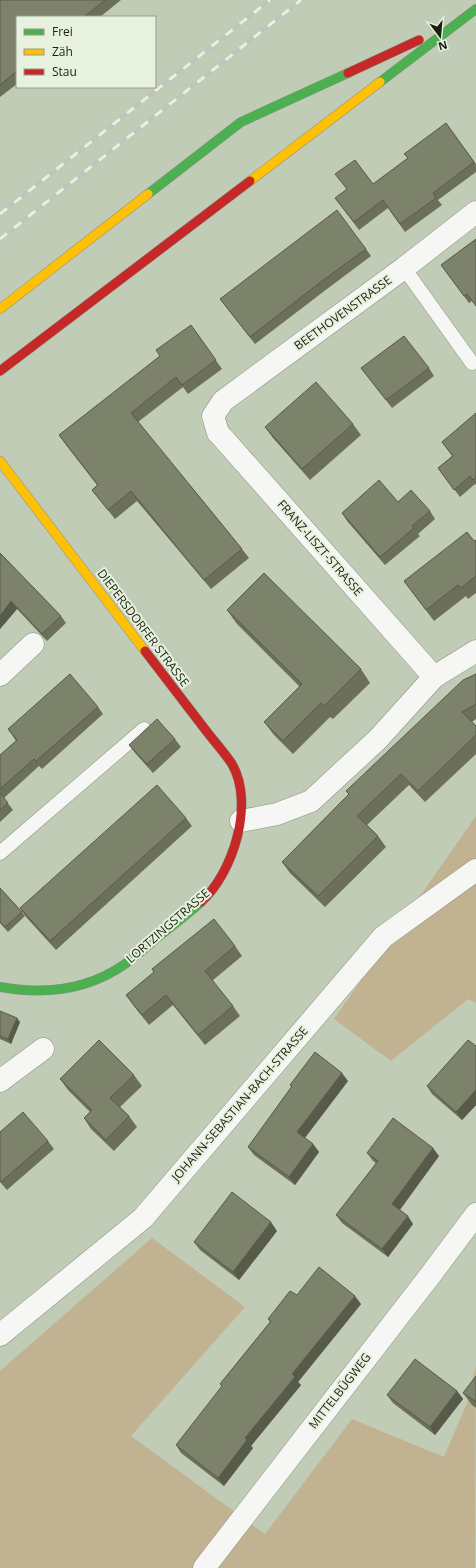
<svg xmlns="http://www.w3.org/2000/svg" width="476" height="1568" font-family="'Open Sans',sans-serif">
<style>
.green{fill:#c1b292}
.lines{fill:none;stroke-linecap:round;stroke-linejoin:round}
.lane-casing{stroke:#8b9382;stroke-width:15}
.street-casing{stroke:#8b9382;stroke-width:23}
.fast-casing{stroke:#8b9382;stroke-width:10}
.slow-casing{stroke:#8b9382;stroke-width:10}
.jam-casing{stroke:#8b9382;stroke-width:10}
.lane{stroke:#f6f7f4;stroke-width:14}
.street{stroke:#f6f7f4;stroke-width:22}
.fast{stroke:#4caf50;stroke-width:9}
.slow{stroke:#ffc107;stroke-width:9}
.jam{stroke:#c62828;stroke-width:9}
.rail-casing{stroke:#c1c4be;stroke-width:4.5}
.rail{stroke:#e7f1de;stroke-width:3;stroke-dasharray:9;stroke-linecap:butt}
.wall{fill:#6c705b}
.shaded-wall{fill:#585b4a}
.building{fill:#7d826a;stroke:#585b4a}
.labels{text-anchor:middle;stroke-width:4;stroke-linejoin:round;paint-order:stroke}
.street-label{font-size:12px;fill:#192012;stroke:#e7f1de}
</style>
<rect width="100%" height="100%" fill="#c1ccb6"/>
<!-- green -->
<g class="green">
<polygon points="476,816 476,1003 468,999 391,1061 334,1019"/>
<polygon points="152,1238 245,1307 131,1436 265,1534 352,1419 444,1457 467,1403 476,1365 475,1568 0,1568 0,1371"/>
</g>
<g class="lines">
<defs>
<g id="lane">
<polyline points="404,268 472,363"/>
<polyline points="0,853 144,729"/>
</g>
<g id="street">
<polyline points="0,675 33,644"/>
<polyline points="434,677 222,437 218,433 213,416 223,401 404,268 476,212"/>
<polyline points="241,821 277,814 311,801 378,739 434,677 476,651"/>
<polyline points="0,1081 43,1049"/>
<polyline points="0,1335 143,1218 383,937 476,870"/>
<polyline points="204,1568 432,1273 476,1214"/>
</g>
<g id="fast">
<polyline points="380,82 476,9"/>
<polyline points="148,194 241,122 348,73"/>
<path d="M0 987C44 995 88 990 125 964 137 955 148 946 158 937 173 925 188 914 201 902"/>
</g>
<g id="slow">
<polyline points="250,181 380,82"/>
<polyline points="0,309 148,194"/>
<polyline points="0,461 145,651"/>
</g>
<g id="jam">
<polyline points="348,73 419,40"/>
<polyline points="0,371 250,181"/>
<path d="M145 651C164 676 184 702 204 728 213 740 224 752 232 764 255 804 233 873 201 902"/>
</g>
</defs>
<!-- lane casing -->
<use href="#lane" class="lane-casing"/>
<!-- street casing -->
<use href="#street" class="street-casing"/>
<!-- fast casing -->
<use href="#fast" class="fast-casing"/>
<!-- slow casing -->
<use href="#slow" class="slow-casing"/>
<!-- jam casing -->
<use href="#jam" class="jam-casing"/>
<!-- lane -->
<use href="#lane" class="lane"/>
<!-- street -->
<use href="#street" class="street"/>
<!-- fast -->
<use href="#fast" class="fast"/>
<!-- slow -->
<use href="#slow" class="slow"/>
<!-- jam -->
<use href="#jam" class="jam"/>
<defs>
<g id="rail">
<polyline points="0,214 270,0"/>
<polyline points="0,239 301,0"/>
</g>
</defs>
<!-- rail casing -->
<use href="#rail" class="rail-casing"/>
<!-- rail -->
<use href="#rail" class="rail"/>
</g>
<!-- wall -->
<g class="wall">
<polygon points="0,0 121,0 100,17 17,17 17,84 0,97"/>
<polygon points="446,123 476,164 476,172 438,200 442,205 405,232 388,208 359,230 335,198 373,184 408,158"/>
<polygon points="476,239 472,301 469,303 441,265"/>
<polygon points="366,249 371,256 327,289 255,344 220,299"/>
<polygon points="191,325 222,369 188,394 183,387 138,422 242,549 249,558 211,589 137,501 115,519 99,499 92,490 97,485 66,445 59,435 160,356"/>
<polygon points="361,368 429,368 434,376 392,408"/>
<polygon points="476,413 476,485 475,484 460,497 438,468 452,456 442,442"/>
<polygon points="353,424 361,435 310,480 273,438 265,427"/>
<polygon points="398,502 430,511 435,519 418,534 420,536 385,565 347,521 342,513"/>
<polygon points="476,540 476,593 468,599 466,596 434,621 404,581"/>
<polygon points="0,553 61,616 66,623 47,641 17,609 0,629"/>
<polygon points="227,610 361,669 370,683 333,719 330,717 293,754 274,735 264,722 300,687 237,624"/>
<polygon points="476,674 476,719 472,722 476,726 476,754 425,802 409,785 367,825 378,836 386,847 325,907 290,873 282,862 349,794 346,791"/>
<polygon points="98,707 103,714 42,769 39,766 4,798 13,810 0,822 0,755 16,741 8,729"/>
<polygon points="175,739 181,747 153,773 135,753 129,745"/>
<polygon points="186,818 192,826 56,950 26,917 20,908"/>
<polygon points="0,888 22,912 25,916 8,932 0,923"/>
<polygon points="235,946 242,956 212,981 233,1006 240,1016 205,1045 173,1005 149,1025 133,1005 126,995"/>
<polygon points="0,1011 20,1022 11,1044 0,1039"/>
<polygon points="476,1046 476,1105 462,1120 432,1094 427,1086"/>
<polygon points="134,1075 142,1086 120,1107 129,1116 137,1127 114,1151 91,1129 84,1118 90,1112 68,1090 60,1079"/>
<polygon points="348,1081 305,1138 313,1144 319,1152 295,1185 254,1155 248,1147 292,1087 290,1085"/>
<polygon points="0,1132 48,1141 54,1149 7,1190 0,1182"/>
<polygon points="367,1153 439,1156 400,1210 413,1224 388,1257 342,1223 336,1215 376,1163 373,1161"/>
<polygon points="277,1231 239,1280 200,1250 194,1242"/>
<polygon points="297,1295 361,1304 298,1382 301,1385 251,1446 253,1448 224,1486 181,1453 176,1445 222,1387 220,1384 270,1322 268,1319"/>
<polygon points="476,1376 476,1408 472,1405 463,1393"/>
<polygon points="457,1391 463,1399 435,1435 393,1403 387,1395"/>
</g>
<!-- shaded-wall -->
<g class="shaded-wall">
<polygon points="11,601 17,609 0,629 0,616"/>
<polygon points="17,1018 20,1022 11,1044 8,1039"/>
<polygon points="342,1073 348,1081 303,1140 297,1132"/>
<polygon points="476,1090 476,1105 462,1120 456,1112"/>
<polygon points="313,1144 319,1152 295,1185 289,1177"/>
<polygon points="433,1148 439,1156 398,1212 392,1204"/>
<polygon points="408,1216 413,1224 388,1257 382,1249"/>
<polygon points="271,1222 277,1231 239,1280 233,1272"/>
<polygon points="355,1296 361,1304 298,1382 301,1385 251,1446 253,1448 224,1486 218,1478 245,1438 292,1374"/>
<polygon points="457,1391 463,1399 435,1435 430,1427"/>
</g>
<!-- building -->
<g class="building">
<polygon points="0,0 105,0 84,17 17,17 17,71 0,85"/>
<polygon points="446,123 474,162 433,193 436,198 400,224 383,200 354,222 335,198 347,189 335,174 355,160 373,184 408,158 404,154"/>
<polygon points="337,210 366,249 322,281 250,337 220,299"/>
<polygon points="476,239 476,306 467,294 464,296 441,265"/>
<polygon points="191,325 216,360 182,385 176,377 131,413 242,549 204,580 131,491 108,510 92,490 98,485 59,435 160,356 156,350"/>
<polygon points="404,336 429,368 386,400 361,368"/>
<polygon points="316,382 353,424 302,469 265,427"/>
<polygon points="476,413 476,477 473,480 470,476 454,490 438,468 453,456 442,442"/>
<polygon points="379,480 398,502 411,490 430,511 412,526 414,528 380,557 342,513"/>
<polygon points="467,532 474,541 476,540 476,576 461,588 458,585 426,610 404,581"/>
<polygon points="0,553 61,616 42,634 11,601 0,616"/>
<polygon points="264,573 361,669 324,706 321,703 283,741 264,722 302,684 227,610"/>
<polygon points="70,674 98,707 36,761 34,759 0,789 0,755 17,740 8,729"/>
<polygon points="476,674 476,704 462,712 476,726 476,735 418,791 401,774 357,816 378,836 318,896 282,862 349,794 346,791 463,680"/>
<polygon points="157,719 175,739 147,764 129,745"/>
<polygon points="157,785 186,818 50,941 20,908"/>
<polygon points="0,793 8,803 0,810"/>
<polygon points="0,888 22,912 5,927 0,922"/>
<polygon points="214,919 235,946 205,971 233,1006 198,1035 166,995 142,1015 126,995 154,972 152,969"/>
<polygon points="0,1011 17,1018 8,1039 0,1036"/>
<polygon points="99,1040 134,1075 110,1098 129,1116 106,1140 84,1118 92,1110 60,1079"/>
<polygon points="468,1040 476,1046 476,1090 456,1112 427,1086"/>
<polygon points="315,1052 342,1073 297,1132 313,1144 289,1177 248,1147 292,1086 290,1085"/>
<polygon points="23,1112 48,1141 1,1182 0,1180 0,1132"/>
<polygon points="393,1118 433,1148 392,1204 408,1216 382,1249 336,1215 378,1161 367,1153"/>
<polygon points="232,1192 271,1222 233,1272 194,1242"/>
<polygon points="319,1267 355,1296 292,1374 295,1377 245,1438 247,1440 218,1478 176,1445 222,1386 220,1384 271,1321 268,1319 290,1291 297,1295"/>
<polygon points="415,1359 457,1391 430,1427 387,1395"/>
<polygon points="476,1376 476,1402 463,1393"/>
</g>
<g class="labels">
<!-- street labels -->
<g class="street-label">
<text transform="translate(343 313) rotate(-36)" y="4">BEETHOVENSTRASSE</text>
<text transform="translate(320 548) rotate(49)" y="4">FRANZ-LISZT-STRASSE</text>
<text transform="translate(143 628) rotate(53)" y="4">DIEPERSDORFER STRASSE</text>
<text transform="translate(168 926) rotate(-41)" y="4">LORTZINGSTRASSE</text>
<text transform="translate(240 1104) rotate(-49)" y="4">JOHANN-SEBASTIAN-BACH-STRASSE</text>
<text transform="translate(340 1391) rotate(-52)" y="4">MITTELBÜGWEG</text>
</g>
</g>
<!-- legend -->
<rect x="16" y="16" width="140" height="72" fill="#e7f1de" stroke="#959d8c"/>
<rect x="24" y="29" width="20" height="6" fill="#4caf50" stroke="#959d8c"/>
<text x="52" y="36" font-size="12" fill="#192012">Frei</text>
<rect x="24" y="49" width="20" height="6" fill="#ffc107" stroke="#959d8c"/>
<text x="52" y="56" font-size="12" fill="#192012">Zäh</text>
<rect x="24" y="69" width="20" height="6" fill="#c62828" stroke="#959d8c"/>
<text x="52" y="76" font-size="12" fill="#192012">Stau</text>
<!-- north arrow -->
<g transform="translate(440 36) rotate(164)" stroke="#e7f1de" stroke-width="3" paint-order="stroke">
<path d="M0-3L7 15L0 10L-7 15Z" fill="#192012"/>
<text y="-6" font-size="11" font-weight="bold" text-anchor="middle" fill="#192012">N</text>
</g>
</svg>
